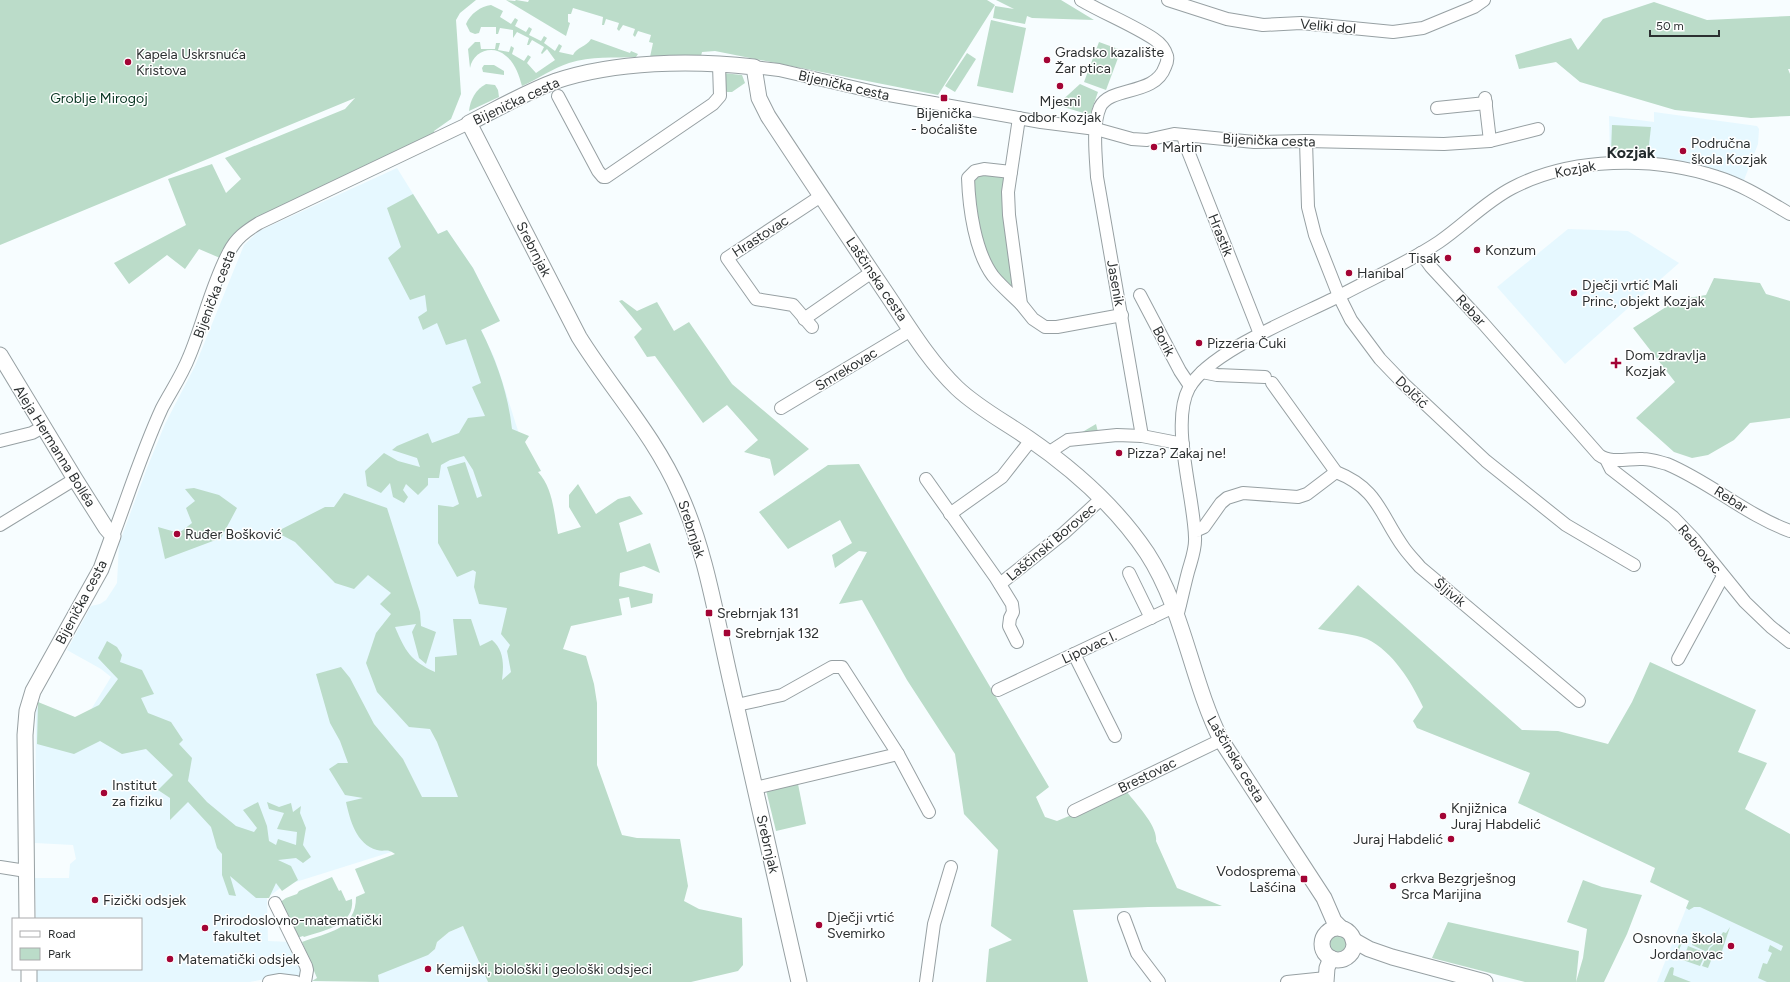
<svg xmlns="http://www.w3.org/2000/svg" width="1790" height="982" font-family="Figtree,sans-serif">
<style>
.built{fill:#e6f8ff}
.green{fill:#bbdcc9}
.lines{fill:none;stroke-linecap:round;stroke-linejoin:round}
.minor-casing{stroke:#97a0a3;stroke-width:14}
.major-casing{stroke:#97a0a3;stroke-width:17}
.minor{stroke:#fff;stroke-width:12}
.major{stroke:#fff;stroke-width:15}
.poi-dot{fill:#a30435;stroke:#fff;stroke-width:1.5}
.labels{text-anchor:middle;stroke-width:3;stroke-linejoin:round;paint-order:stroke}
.street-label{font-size:14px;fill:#2c3031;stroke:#fff}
.poi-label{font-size:14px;fill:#2c3031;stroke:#fff;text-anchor:start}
.park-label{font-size:14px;fill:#05331f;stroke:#fff}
.quarter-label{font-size:16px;font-weight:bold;fill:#232b2d;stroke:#fff}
</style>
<rect width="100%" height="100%" fill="#f7fdff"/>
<!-- built -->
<g class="built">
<polygon points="1654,112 1757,126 1759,129 1758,144 1744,180 1705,167 1671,159 1633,157 1610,157 1609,116 1654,122"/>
<polygon points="397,168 438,234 447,230 473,268 500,321 481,330 494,357 500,374 539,497 557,605 593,871 407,847 283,886 267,898 268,941 291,942 303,966 300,977 283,975 250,982 37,982 37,969 141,969 141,919 36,919 35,878 69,878 70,864 76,859 73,845 35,843 36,707 84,721 111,677 101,669 67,650 91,606 100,604 106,600 117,583 119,544 147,468 165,424 195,366 244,245 259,231"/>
<polygon points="1568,229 1628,231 1679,263 1565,364 1497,287"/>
<polygon points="1689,901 1790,910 1790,982 1657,982"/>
<polygon points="463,926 488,982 367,982 378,975 435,949 437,942 449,932"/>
</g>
<!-- green -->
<g class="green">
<polygon points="0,0 476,0 460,13 456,20 461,94 451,119 434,131 435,134 262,216 220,258 199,249 185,269 167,255 129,284 114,263 186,225 168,179 212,164 226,193 241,179 225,158 345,109 355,98 0,245"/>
<polygon points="506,0 515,1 516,0 528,2 529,0 987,0 995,5 938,95 715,51 702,52 701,56 650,57 653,43 649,42 651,35 638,31 635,37 633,35 635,29 623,25 619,31 617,29 619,23 606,19 604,25 602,25 603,17 573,8 571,14 568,14 568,22 570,23 566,36"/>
<polygon points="996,0 1061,0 1094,20 1032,18 1027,16 1025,24 993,18 995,6 1014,9"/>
<polygon points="1654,2 1707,20 1790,16 1790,69 1788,69 1790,74 1790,116 1751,118 1675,110 1580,82 1556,62 1519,69 1515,55 1571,38 1578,50 1603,19"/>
<path d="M491 5 503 11 500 17 511 24 515 18 518 20 515 26 526 32 529 27 532 29 529 35 541 41 544 36 547 38 544 43 555 51 559 44 562 46 559 52 573 55C577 47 586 47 591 39L630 53 631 51 638 54 636 57C614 58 591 56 569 63 553 68 538 79 522 86 519 75 515 63 506 56 493 44 473 51 470 68L468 49 475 42H480L481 49H495L496 43H500L498 50 509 52 511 46 514 48 512 54 524 61 528 55 531 57 527 63 536 73 555 60 547 49 542 54 541 53 544 47 532 40 529 45H527L529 38 517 32 513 38V30L500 28 498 34H496V27H481L479 33 475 34 470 32 466 24C470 14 481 6 491 5Z"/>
<polygon points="991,20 1026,28 1013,93 977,86"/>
<polygon points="1099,42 1121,50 1106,90 1084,82"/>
<polygon points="967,53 976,59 955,92 945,86"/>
<polygon points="484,65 494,65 504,71 504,75 483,72 482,68"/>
<polygon points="723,73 742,75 745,83 732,92 727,92 724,88"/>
<path d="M486 84 495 85 498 90 499 97 469 111C470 100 476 89 486 84Z"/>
<polygon points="1080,84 1098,92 1090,115 1057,105"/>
<polygon points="1612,125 1651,127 1648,154 1611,152"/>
<polygon points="978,174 1004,177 1015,287 1011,288 1007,285 985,254 972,190 973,179"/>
<path d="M413 194 438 234 447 230 473 268 500 321 481 330C497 362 508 393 512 429L529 436 525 442 541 471 538 472C553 488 554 513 558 534L581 527 569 507V495L578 484 596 514 618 499 630 496 643 514 619 523 627 552 650 543 660 573 644 566 620 573 619 586 653 594 652 603 631 608 629 597 619 599 622 615 571 626 563 649 586 656 594 684 597 703V765L622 835 637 838 680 839 688 886 684 901 699 909 742 918 743 965 738 971 691 982H488L463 926 449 932 437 942 435 949 428 955 378 975 379 982 312 981 317 978 302 942C328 932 356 930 356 897L365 893 355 869 395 854C387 848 385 852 377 850 356 844 350 820 346 802L363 798 345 795 329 769 338 763H348L340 741 330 723 316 674 341 667 350 678 374 724 403 759 422 797H458L437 742 430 729 409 727 377 692 366 663 376 633 391 614 380 604 391 593 368 575 354 589 335 583 295 542 276 532 325 507H334L344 493 387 508 420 612 421 626 436 632 426 664 419 658 412 632 416 624 395 627C405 651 411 661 435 672V657L457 655 453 619H471L480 646 492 640C504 650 504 665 502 680L511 672 507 651 510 645 501 634 507 608 479 604 474 587 476 572 473 570 457 577 438 543V505L453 507 459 504 447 467 465 462 477 498 482 496 473 470 464 456 450 460 441 465 439 478H428V485L418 495 406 484 403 490 408 497 404 503 393 497 390 483 381 493 367 486 365 471 384 453 398 461 420 467 417 458 392 450 397 446 428 433 432 443 459 433 468 418 485 416 472 387 481 383 466 339 446 345 437 323 423 330 418 317 427 311 425 295 410 300 388 258 401 247 387 208Z"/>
<polygon points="1714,278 1760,283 1766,294 1790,301 1790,418 1750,423 1734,440 1708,455 1692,458 1674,452 1636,418 1675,382 1633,328 1677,300 1706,295"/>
<polygon points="622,300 637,311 657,302 674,331 689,322 732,384 809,449 774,476 770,459 744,452 758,440 727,405 703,423 655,356 647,357 634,337 642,329 619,301"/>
<polygon points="1096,424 1098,432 1079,434"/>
<path d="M859 464 1049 787 1036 797 1045 817 1057 821 1127 792C1136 804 1158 826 1156 841L1177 888 1222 906 1148 907 1073 910 1088 982H986L989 949 1012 940 991 926 998 850 964 814 955 754 907 680 862 600 839 604 867 552 859 551 835 568 832 555 852 543 840 520 788 549 759 512 828 465Z"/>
<polygon points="194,488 219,495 237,508 221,538 165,559 158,527 179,533 192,523 186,508 195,501 185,489"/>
<path d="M1358 585 1522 730 1558 731 1608 744 1632 702 1650 662 1756 710 1738 752 1767 763 1745 809 1790 834V982H1767L1758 978 1763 963 1767 964 1772 953 1768 951 1770 945 1781 951 1783 946 1700 907H1694L1689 910 1686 908 1689 901 1650 882 1655 868 1518 803 1530 773 1417 728 1413 721 1423 707C1411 681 1393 652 1367 639 1355 634 1331 632 1318 629Z"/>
<polygon points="107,641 117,647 122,655 120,662 142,670 154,694 141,698 148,713 171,722 183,740 179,744 192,758 188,781 207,802 236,826 254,832 257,828 243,810 258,802 267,826 269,841 276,845 278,839 296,845 297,832 277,829 284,813 269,809 267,802 279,807 291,803 293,812 301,806 300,813 306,828 303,845 311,857 303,863 296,858 278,860 291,866 298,880 282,891 276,883 269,898 256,898 230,876 236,896 229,895 222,875 222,854 217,848 211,827 188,802 170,820 170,798 158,790 173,775 146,749 122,754 100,741 74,754 37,744 38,702 75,717 99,705 118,679 98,658"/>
<polygon points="798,784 806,824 776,831 766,790"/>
<path d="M332 877 339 891 341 890 346 901 352 899C355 926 324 930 304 937L303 936 297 938 279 903 286 898 297 894 299 891Z"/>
<polygon points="1583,880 1602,887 1642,895 1627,934 1604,982 1525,982 1432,958 1448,922 1579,951 1576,982 1583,958 1587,929 1567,922"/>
<polygon points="1730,927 1719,960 1712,958 1708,968 1702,966 1710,948 1718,941 1723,932 1726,933"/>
<polygon points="1696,935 1714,943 1709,947 1707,952 1692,945"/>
<circle cx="1338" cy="944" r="8"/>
<polygon points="1682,937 1684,938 1677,955 1684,957 1688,946 1706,953 1700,966 1677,958 1676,952"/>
<polygon points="1672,967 1674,968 1673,975 1691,982 1664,982 1670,968"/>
</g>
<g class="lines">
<defs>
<g id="minor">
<path d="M1081 0C1105 14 1131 24 1154 39 1160 43 1165 49 1167 56 1168 60 1167 63 1165 67 1155 96 1110 86 1100 107 1092 125 1096 158 1097 177L1142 436"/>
<polyline points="1168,0 1227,19 1263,25 1301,23 1393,32 1423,28 1474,7 1484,0"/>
<polyline points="754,67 779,70 883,94 1041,122 1096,129 1132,139 1147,140 1174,134 1254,142 1306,141 1444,144 1490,141 1538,129"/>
<polyline points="558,96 598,171 603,177 606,177 713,104 720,96 719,65"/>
<polyline points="1485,98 1490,141"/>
<polyline points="1437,108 1486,103"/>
<polyline points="1019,118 1008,192 1009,215 1021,304 1033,319 1045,327 1057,327 1122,315"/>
<polyline points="1183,135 1186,146 1260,334"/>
<polyline points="1306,141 1308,207 1315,235 1339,296 1351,320 1380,359 1404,384 1486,461 1566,525 1634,565"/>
<path d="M1011 172 984 169 975 171 968 178C969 208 975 252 993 276 1001 286 1012 295 1021 304"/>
<path d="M1421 253 1431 267 1482 322 1599 455C1611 464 1629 458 1643 459 1651 459 1659 462 1667 464 1710 482 1746 515 1790 531"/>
<polyline points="1140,295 1180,371 1190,386"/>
<polyline points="804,319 872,272"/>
<polyline points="812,327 793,305 756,299 727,258 821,196"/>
<polyline points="1202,372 1217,375 1265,377"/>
<path d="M1272 383 1336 472C1379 489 1380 515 1404 548 1409 555 1415 561 1420 567L1579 701"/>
<polyline points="781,408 911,330"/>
<polyline points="0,441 32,433 43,427"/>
<polyline points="1048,453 1068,440 1117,435 1142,436 1183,444"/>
<polyline points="1606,459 1611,469 1673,517 1694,539 1745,602 1771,627 1790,642"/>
<polyline points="926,479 996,578 1012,604 1013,612 1010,618 1009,626 1017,642"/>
<polyline points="950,514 1002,477 1031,440"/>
<polyline points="0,525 75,479"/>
<polyline points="1195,531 1204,527 1221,503 1227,498 1243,493 1298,497 1307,494 1336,472"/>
<path d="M113 536C129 493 143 449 162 408 171 391 182 375 189 357 203 324 212 283 229 252 236 238 246 231 259 223L469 123"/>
<polyline points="1129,573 1151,618"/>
<polyline points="1000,584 1064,533 1101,499"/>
<path d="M1177 617C1181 602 1184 587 1188 572 1191 561 1196 549 1195 537 1194 496 1170 423 1189 388 1210 350 1303 315 1343 294 1375 277 1409 262 1439 242 1464 225 1485 202 1512 188 1571 157 1654 156 1717 177 1743 185 1766 200 1790 214"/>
<polyline points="1074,654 1115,736"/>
<polyline points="1678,659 1723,576"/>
<polyline points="998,690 1180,604"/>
<polyline points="737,705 782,695 832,667 842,667 898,754 929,812"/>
<polyline points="755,788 898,754"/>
<polyline points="1074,811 1221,740"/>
<polyline points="0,867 26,871"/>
<polyline points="275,903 306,966 307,970 305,982"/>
<polyline points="1124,918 1137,953 1159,982"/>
<polyline points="269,982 280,980 296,982"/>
<polyline points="926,982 934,924 951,867"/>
<polyline points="1287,982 1326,978"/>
</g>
<g id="major">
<polyline points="0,355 75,479 106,528 113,536 101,569 33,691 27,711 25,735 27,919"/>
<circle cx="1338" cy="944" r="16"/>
<polyline points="1353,940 1369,949 1392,957 1485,982"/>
<polyline points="29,969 29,982"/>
<path d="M799 982C776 881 753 779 730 678 716 617 706 552 680 494 655 436 612 390 579 337L469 123C497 109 526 92 556 81 616 61 692 60 754 67L759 98 768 116C806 174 845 232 884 290 907 324 928 360 957 388 978 408 1005 422 1028 438 1073 469 1117 508 1147 553 1184 610 1191 680 1221 740L1324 898 1334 921 1342 929"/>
<polyline points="1326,982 1327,968 1331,958"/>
</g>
</defs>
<!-- minor casing -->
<use href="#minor" class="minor-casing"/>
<!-- major casing -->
<use href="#major" class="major-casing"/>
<!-- minor -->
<use href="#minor" class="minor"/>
<!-- major -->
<use href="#major" class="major"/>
</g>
<!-- markers -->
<g class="poi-dot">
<circle cx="1047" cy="60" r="4"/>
<circle cx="128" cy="62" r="4"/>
<circle cx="1060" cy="86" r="4"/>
<rect x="940" y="94" width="8" height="8" rx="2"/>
<circle cx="1154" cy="147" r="4"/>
<circle cx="1683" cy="151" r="4"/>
<circle cx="1477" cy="250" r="4"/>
<circle cx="1448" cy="258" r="4"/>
<circle cx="1349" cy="273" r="4"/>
<circle cx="1574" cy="293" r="4"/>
<circle cx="1199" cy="343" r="4"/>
<path d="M1614 357h4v4h4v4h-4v4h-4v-4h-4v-4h4z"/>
<circle cx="1119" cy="453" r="4"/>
<circle cx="177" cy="534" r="4"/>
<rect x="705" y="609" width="8" height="8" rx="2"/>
<rect x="723" y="629" width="8" height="8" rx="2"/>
<circle cx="104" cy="793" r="4"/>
<circle cx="1443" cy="816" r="4"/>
<circle cx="1451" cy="839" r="4"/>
<rect x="1300" y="875" width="8" height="8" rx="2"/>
<circle cx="1393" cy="886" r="4"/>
<circle cx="95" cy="900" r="4"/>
<circle cx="819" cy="925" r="4"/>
<circle cx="205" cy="928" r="4"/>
<circle cx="1731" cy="946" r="4"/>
<circle cx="170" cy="959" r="4"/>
<circle cx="428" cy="969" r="4"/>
</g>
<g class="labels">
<!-- street labels -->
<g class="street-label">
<text transform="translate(1328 26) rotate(5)" y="5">Veliki dol</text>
<text transform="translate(844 85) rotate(13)" y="5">Bijenička cesta</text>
<text transform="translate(516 101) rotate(-25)" y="5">Bijenička cesta</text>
<text transform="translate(1269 140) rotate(2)" y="5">Bijenička cesta</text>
<text transform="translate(1575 169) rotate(-11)" y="5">Kozjak</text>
<text transform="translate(1221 235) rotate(68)" y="5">Hrastik</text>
<text transform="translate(760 236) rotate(-33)" y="5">Hrastovac</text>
<text transform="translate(534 249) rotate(63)" y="5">Srebrnjak</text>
<text transform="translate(877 279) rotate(56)" y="5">Laščinska cesta</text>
<text transform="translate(1116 283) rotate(80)" y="5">Jasenik</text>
<text transform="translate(214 294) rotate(-69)" y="5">Bijenička cesta</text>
<text transform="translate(1471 310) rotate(47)" y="5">Rebar</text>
<text transform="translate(1164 341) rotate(62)" y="5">Borik</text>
<text transform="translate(846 369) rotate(-31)" y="5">Smrekovac</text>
<text transform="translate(1412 392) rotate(44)" y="5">Dolčić</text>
<text transform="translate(55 446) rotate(58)" y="5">Aleja Hermanna Bolléa</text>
<text transform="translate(1731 499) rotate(32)" y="5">Rebar</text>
<text transform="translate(692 529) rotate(72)" y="5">Srebrnjak</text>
<text transform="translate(1051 542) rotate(-40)" y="5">Laščinski Borovec</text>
<text transform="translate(1700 549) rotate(50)" y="5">Rebrovac</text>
<text transform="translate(1450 592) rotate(40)" y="5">Šljivik</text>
<text transform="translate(81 602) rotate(-62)" y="5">Bijenička cesta</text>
<text transform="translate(1089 647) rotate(-25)" y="5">Lipovac I.</text>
<text transform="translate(1236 759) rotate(59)" y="5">Laščinska cesta</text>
<text transform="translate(1147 775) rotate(-26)" y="5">Brestovac</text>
<text transform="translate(768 844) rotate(77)" y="5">Srebrnjak</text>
</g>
<!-- poi labels -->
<g class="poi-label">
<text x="1055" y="57">Gradsko kazalište<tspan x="1055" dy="16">Žar ptica</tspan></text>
<text x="136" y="59">Kapela Uskrsnuća<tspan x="136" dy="16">Kristova</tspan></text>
<text x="1060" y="106" text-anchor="middle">Mjesni<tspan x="1060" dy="16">odbor Kozjak</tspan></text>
<text x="944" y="118" text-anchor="middle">Bijenička<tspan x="944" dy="16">- boćalište</tspan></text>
<text x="1691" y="148">Područna<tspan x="1691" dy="16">škola Kozjak</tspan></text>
<text x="1162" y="152">Martin</text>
<text x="1485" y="255">Konzum</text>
<text x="1440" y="263" text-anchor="end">Tisak</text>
<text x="1357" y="278">Hanibal</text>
<text x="1582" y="290">Dječji vrtić Mali<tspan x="1582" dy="16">Princ, objekt Kozjak</tspan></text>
<text x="1207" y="348">Pizzeria Čuki</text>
<text x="1625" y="360">Dom zdravlja<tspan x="1625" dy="16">Kozjak</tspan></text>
<text x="1127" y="458">Pizza? Zakaj ne!</text>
<text x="185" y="539">Ruđer Bošković</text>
<text x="717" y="618">Srebrnjak 131</text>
<text x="735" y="638">Srebrnjak 132</text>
<text x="112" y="790">Institut<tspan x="112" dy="16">za fiziku</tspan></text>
<text x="1451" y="813">Knjižnica<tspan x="1451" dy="16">Juraj Habdelić</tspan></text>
<text x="1443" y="844" text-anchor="end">Juraj Habdelić</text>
<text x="1296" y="876" text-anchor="end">Vodosprema<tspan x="1296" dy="16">Lašćina</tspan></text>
<text x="1401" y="883">crkva Bezgrješnog<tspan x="1401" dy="16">Srca Marijina</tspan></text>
<text x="103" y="905">Fizički odsjek</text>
<text x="827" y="922">Dječji vrtić<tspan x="827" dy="16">Svemirko</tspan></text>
<text x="213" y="925">Prirodoslovno-matematički<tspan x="213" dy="16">fakultet</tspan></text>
<text x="1723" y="943" text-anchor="end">Osnovna škola<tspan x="1723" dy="16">Jordanovac</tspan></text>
<text x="178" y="964">Matematički odsjek</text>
<text x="436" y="974">Kemijski, biološki i geološki odsjeci</text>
</g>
<!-- park labels -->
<g class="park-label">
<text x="99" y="103">Groblje Mirogoj</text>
</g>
<!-- quarter labels -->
<g class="quarter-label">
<text x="1631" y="158">Kozjak</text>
</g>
</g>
<!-- legend -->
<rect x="12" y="918" width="130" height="52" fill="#ffffff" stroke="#abacad"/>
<rect x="20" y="931" width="20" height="6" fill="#ffffff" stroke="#abacad"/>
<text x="48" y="938" font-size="12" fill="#2c3031">Road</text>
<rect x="20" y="948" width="20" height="12" fill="#bbdcc9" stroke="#abacad"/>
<text x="48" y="958" font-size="12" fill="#2c3031">Park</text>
<!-- scale -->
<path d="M1650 30v6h69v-6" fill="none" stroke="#2c3031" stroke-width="2"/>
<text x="1656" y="30" font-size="12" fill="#2c3031" stroke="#ffffff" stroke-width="3" paint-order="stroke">50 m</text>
</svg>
